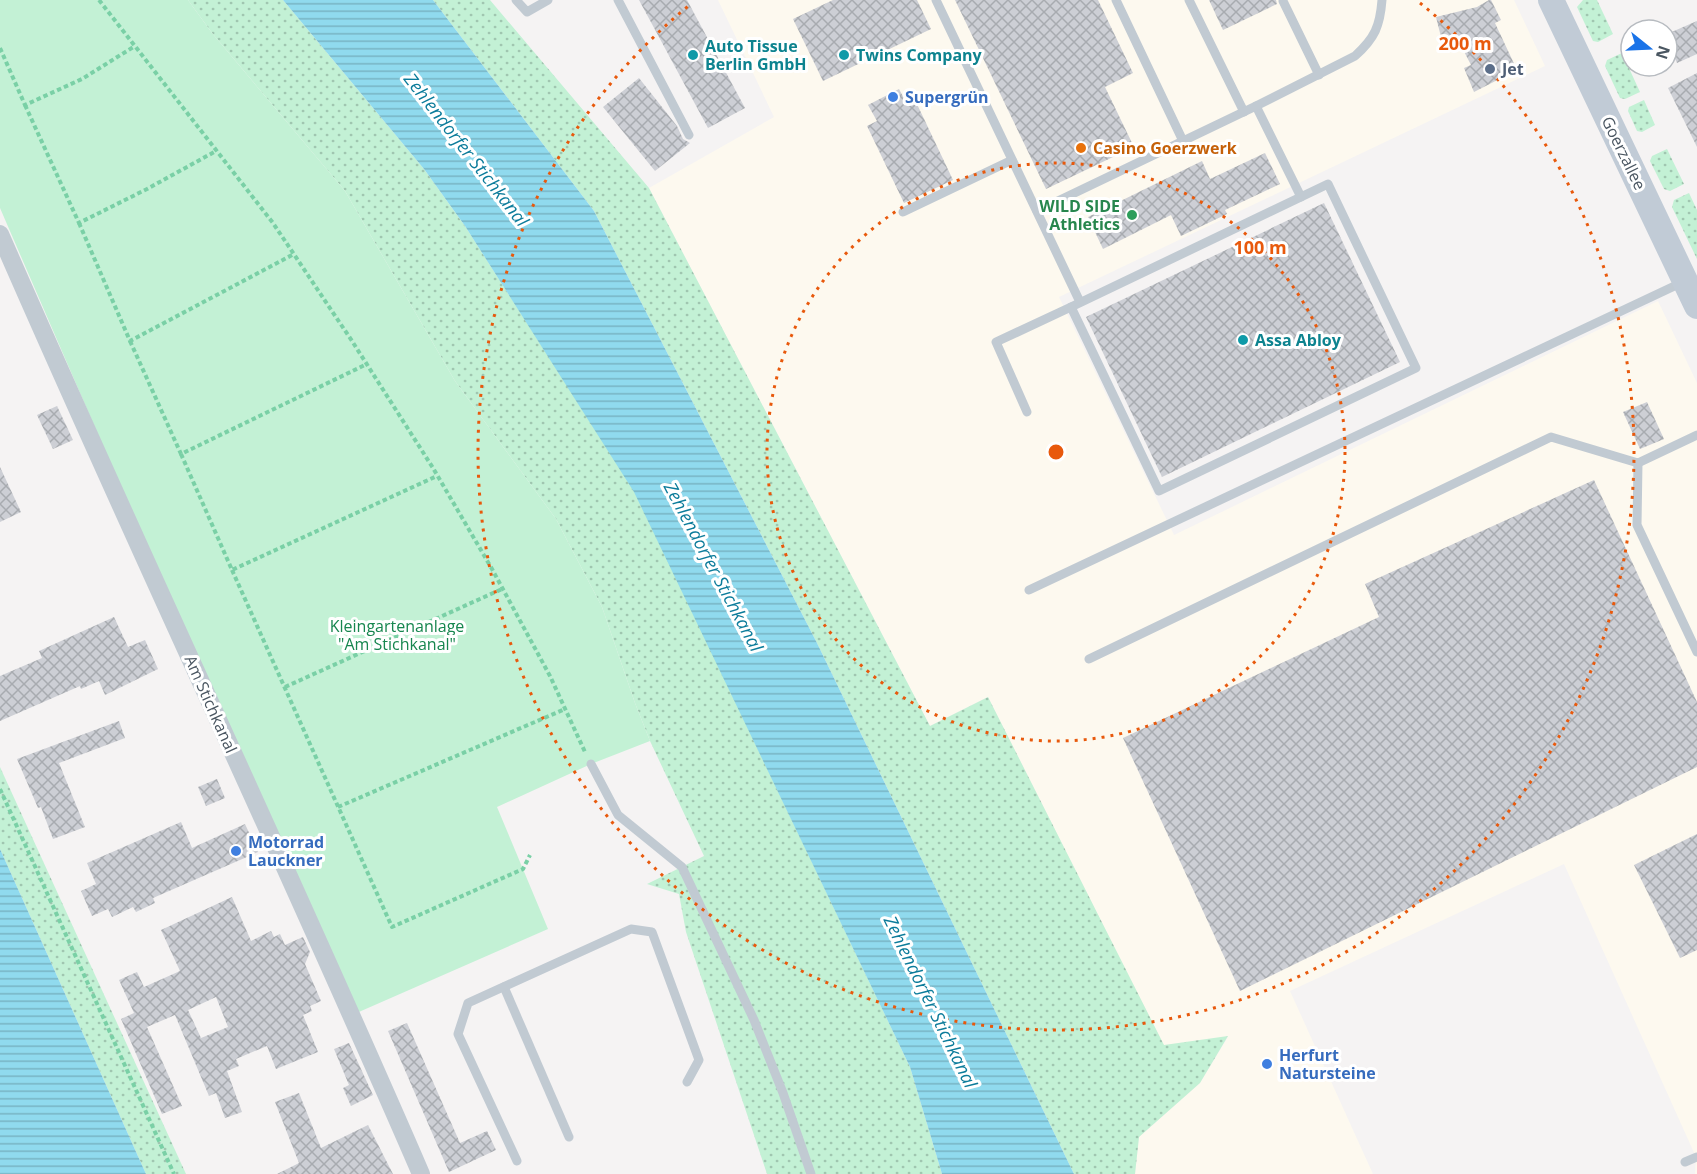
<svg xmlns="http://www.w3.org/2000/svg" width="1697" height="1174" font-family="'Open Sans',sans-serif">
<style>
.commercial{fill:#fdf9ef}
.grass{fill:url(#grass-dots)}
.garden{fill:#c3f1d5}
.water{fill:url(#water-rules)}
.building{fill:url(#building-cross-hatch);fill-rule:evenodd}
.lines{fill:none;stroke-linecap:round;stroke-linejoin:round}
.path{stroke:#7ad0a6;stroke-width:4;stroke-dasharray:4.5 3;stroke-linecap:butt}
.service{stroke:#c1cad2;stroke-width:9}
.minor{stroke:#c1cad2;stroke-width:18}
.secondary{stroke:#c1cbd6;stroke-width:26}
.ring{fill:none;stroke:#e8590c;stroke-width:3;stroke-dasharray:3 6}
.culture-dot{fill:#0f9aa8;stroke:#fff;stroke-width:2}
.service-dot{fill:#5c6f8a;stroke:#fff;stroke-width:2}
.shop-dot{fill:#3f7fe0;stroke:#fff;stroke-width:2}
.food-dot{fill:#e8710a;stroke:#fff;stroke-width:2}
.leisure-dot{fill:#2e9e5b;stroke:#fff;stroke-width:2}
.labels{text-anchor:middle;stroke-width:6;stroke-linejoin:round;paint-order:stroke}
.culture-label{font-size:16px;font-weight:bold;fill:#0d838f;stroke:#fff;text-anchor:start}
.service-label{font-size:16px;font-weight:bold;fill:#4e5e75;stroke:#fff;text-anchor:start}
.shop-label{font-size:16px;font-weight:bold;fill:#366cbe;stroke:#fff;text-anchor:start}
.food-label{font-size:16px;font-weight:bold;fill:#c56008;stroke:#fff;text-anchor:start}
.street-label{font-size:16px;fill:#4a5661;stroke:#fff}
.leisure-label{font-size:16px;font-weight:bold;fill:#27864d;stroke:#fff;text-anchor:end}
.park-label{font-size:16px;fill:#17864f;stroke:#fff}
.water-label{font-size:18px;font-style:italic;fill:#0c7c9b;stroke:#fff}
.centre{fill:#e8590c;stroke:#fff;stroke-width:3}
.ring-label{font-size:18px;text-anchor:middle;font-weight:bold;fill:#e8590c;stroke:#fff;stroke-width:6;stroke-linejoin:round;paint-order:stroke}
</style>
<defs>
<pattern id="grass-dots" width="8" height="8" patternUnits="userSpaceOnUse" patternTransform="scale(1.5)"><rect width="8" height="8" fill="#c3f1d5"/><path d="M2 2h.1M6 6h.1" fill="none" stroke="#a0c6b0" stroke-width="1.8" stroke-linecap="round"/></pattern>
<pattern id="water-rules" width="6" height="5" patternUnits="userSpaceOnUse" patternTransform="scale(1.5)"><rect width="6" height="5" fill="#90daee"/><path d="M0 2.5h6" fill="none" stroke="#78b4c4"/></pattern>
<pattern id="building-cross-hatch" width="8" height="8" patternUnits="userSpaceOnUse" patternTransform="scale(1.5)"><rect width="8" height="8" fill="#cdcfd5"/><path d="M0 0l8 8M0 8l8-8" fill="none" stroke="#a8abb0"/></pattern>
</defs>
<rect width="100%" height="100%" fill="#f5f3f3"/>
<!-- commercial -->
<polygon class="commercial" points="718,0 1514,0 1545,66 1059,297 1174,535 1658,301 1697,383 1697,1174 1695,1174 1696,1157 1564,864 1290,991 1373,1174 1135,1174 1139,1137 1200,1083 1228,1037 1164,1046 988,697 930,726 649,188 774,117"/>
<!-- grass -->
<g class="grass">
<polygon points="188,0 283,0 424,169 465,226 635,492 910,1067 942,1174 767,1174 686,932 679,894 647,884 704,856 650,741 635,703 602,607 556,519 455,381 345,191 212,33"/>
<polygon points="433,0 490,0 649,188 930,726 988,697 1164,1045 1228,1036 1200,1083 1139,1137 1135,1174 1074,1174 817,643 594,211"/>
<polygon points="1583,0 1597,0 1613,34 1598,42 1593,41 1577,7"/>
<polygon points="1622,53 1640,92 1625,99 1620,98 1605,66 1607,60"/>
<polygon points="1644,100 1655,125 1642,132 1637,131 1628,111 1629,107"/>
<polygon points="1667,149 1684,184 1670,191 1664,189 1650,161 1652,156"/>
<polygon points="1689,193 1697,210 1697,259 1672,207 1674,200"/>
<polygon points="0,767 186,1174 146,1174 0,849"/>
</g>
<!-- garden -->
<polygon class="garden" points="0,0 188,0 212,33 345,191 455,381 556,519 602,607 635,703 650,741 591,764 497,807 548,929 352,1015 228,735 0,208"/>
<!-- water -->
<g class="water">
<polygon points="283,0 433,0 594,211 817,643 1074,1174 942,1174 910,1067 634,492 465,226 424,169"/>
<polygon points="0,849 146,1174 0,1174"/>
</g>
<!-- building -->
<g class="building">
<polygon points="639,0 687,0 745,108 708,128"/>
<polygon points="833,0 917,0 931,29 823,81 793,19"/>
<polygon points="955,0 1098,0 1133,73 1105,87 1134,147 1046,189"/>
<polygon points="1209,0 1276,0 1277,4 1223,30"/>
<polygon points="1489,0 1491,0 1501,20 1495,23 1517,70 1474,92 1464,68 1471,65 1456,36 1441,37 1436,17 1477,7"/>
<polygon points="1697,21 1697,54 1677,63 1667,41 1667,34"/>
<polygon points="1697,73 1697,147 1668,88"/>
<polygon points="639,78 677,126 683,139 690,143 655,171 603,107"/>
<polygon points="899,89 908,106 916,102 953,180 904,203 867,126 877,121 868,105"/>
<polygon points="1265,153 1280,184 1225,210 1227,214 1181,236 1171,215 1103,249 1088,217 1202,161 1210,179"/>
<polygon points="1324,203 1400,362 1162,477 1086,317"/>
<polygon points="1647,402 1664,439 1640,449 1623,412"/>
<polygon points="57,406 73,440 53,449 37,415"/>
<polygon points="0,467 21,512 0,522"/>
<polygon points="1594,480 1697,702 1697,767 1240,991 1123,738 1379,617 1365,584"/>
<polygon points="114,617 128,647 145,640 158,669 105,695 99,681 81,689 80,686 0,721 0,676 42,658 39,651"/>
<polygon points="119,721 125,738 59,763 85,827 53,839 41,807 38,808 17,759"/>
<polygon points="217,779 225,798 206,806 198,787"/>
<polygon points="181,822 192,848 245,824 258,852 153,898 155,903 136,912 133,907 112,917 108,909 92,916 81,891 96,884 87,863"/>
<polygon points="1697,834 1697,950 1680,958 1634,865"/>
<path d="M232 897 251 941 271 931 274 937 280 934 285 945 303 937 310 952 305 964 321 1001 310 1006 312 1011 303 1015 318 1052 276 1069 267 1046 236 1059 239 1066 227 1071 242 1112 225 1118 216 1093 209 1096 175 1015 147 1027 182 1106 162 1114 121 1019 134 1013 119 980 137 972 144 987 180 971 161 930ZM216 997 228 1027 201 1038 188 1010Z"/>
<polygon points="407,1023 460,1143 487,1131 496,1150 449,1172 388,1031"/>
<polygon points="349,1043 373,1095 351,1106 343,1088 349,1085 334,1049"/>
<polygon points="299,1093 321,1148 368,1125 393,1174 277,1174 299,1163 275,1102"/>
</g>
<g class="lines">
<!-- path -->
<g class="path">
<polyline points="99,0 273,223 352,341 433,468 492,569 550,676 585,752"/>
<polyline points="0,48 25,105 82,79 135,46"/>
<polyline points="25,105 79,223 147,189 216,151"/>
<polyline points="79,223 130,341 294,254"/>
<polyline points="130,341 181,454 367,364"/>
<polyline points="181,454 232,570 437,476"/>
<polyline points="232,570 392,927 523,869 530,855"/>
<polyline points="285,687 502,589"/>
<polyline points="0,789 174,1174"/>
<polyline points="338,807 565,709"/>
</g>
<!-- service -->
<g class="service">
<polyline points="516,0 527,12 548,0"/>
<polyline points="618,0 689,135"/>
<polyline points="936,0 1080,302"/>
<polyline points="1116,0 1183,141"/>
<polyline points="1189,0 1244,112"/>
<polyline points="1283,1 1319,75"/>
<polyline points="1256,106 1301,197"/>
<polygon points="1328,184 1416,368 1159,491 1071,307"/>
<path d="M1037 211 1256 106 1355 56C1375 38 1380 26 1382 0"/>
<polyline points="903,212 1012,160"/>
<polyline points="1027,412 996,342 1071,307"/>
<polyline points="1638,463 1637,525 1697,652"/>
<polyline points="1029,590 1683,282"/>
<polyline points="1089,659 1551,437 1638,463 1697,435"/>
<polyline points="591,764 618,815 682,867 754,1020 783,1093 811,1174"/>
<polyline points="504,987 569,1137"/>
<polyline points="517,1161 458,1034 468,1003 631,929 652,932 699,1060 687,1082"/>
<polyline points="1685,1162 1697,1157"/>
</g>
<!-- minor -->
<path class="minor" d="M0 234C137 549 285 859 421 1174"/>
<!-- secondary -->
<polyline class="secondary" points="1551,0 1697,306"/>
</g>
<!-- distance rings -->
<g class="ring">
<circle cx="1056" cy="452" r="289"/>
<path d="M1420 3A578 578 0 1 1 692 3"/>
</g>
<!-- markers -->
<g class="culture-dot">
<circle cx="693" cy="55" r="6"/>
<circle cx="844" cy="55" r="6"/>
<circle cx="1243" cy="340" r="6"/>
</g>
<circle class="service-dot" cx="1490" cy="69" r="6"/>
<g class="shop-dot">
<circle cx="893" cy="97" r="6"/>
<circle cx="236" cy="851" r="6"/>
<circle cx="1267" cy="1064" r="6"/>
</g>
<circle class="food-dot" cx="1081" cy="148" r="6"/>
<circle class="leisure-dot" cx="1132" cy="215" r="6"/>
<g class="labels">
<!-- culture labels -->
<g class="culture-label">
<text x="705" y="52">Auto Tissue<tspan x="705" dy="18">Berlin GmbH</tspan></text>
<text x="856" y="61">Twins Company</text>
<text x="1255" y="346">Assa Abloy</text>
</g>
<!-- service labels -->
<g class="service-label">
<text x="1502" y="75">Jet</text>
</g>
<!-- shop labels -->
<g class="shop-label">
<text x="905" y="103">Supergrün</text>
<text x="248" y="848">Motorrad<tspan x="248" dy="18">Lauckner</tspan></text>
<text x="1279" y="1061">Herfurt<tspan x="1279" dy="18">Natursteine</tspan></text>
</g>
<!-- food labels -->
<g class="food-label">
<text x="1093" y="154">Casino Goerzwerk</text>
</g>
<!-- street labels -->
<g class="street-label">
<text transform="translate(1624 153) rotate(64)" y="6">Goerzallee</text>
<text transform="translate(211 704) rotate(66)" y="6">Am Stichkanal</text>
</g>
<!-- leisure labels -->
<g class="leisure-label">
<text x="1120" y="212">WILD SIDE<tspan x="1120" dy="18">Athletics</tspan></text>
</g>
<!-- park labels -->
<g class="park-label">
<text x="397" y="632">Kleingartenanlage<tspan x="397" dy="18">"Am Stichkanal"</tspan></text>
</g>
<!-- water labels -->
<g class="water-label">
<text transform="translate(466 150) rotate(52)" y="6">Zehlendorfer Stichkanal</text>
<text transform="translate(713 567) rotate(62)" y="6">Zehlendorfer Stichkanal</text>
<text transform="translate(930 1002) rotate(64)" y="6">Zehlendorfer Stichkanal</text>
</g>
</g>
<circle cx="1056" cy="452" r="9" class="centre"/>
<g class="ring-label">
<text x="1465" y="50">200 m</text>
<text x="1260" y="254">100 m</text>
</g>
<!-- north arrow -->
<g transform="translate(1649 48) rotate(108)"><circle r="28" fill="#ffffff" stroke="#b7bbc0" stroke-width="1.5"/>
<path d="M0-4.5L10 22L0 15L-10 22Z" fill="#1a73e8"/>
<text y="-9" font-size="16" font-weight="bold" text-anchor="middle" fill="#4a5661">N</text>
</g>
</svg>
